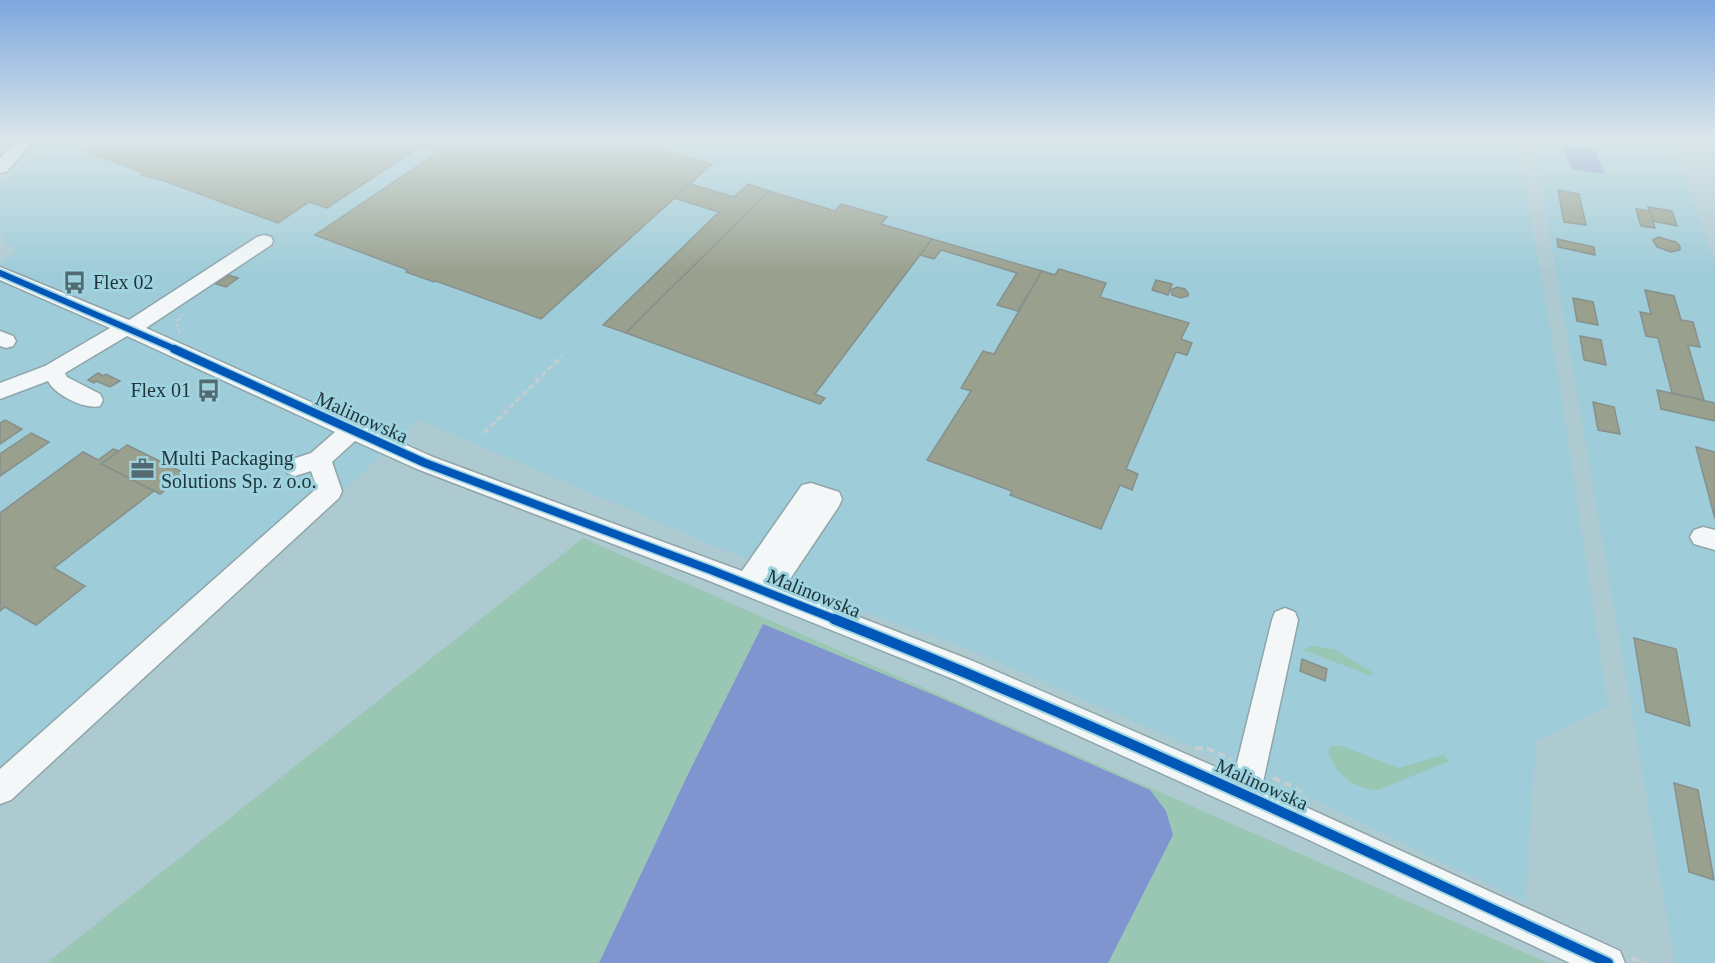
<svg xmlns="http://www.w3.org/2000/svg" width="1715" height="963" font-family="'Times New Roman',serif">
<style>
.built{fill:#9eccd8}
.green{fill:#99c7b3}
.water{fill:#8094d0}
.lines{fill:none;stroke-linecap:round;stroke-linejoin:round}
.stream{stroke:#8094d0;stroke-width:4}
.building{fill:#99a08e;stroke:#86908c;stroke-width:1.5}
.minor-casing{stroke:#8fa5aa;stroke-width:3}
.path-far2{stroke:#c5cdd0;stroke-width:2;stroke-dasharray:4.5 2;stroke-linecap:butt}
.path-far1{stroke:#c5cdd0;stroke-width:3;stroke-dasharray:6 3;stroke-linecap:butt}
.path{stroke:#c5cdd0;stroke-width:4;stroke-dasharray:8 4;stroke-linecap:butt}
.minor{fill:#f3f7f8;fill-rule:evenodd}
.cycleway-far2-casing{stroke:#9fd3e0;stroke-width:9}
.cycleway-far1-casing{stroke:#9fd3e0;stroke-width:11}
.cycleway-casing{stroke:#9fd3e0;stroke-width:14}
.cycleway-far2{stroke:#0057b8;stroke-width:6}
.cycleway-far1{stroke:#0057b8;stroke-width:8}
.cycleway{stroke:#0057b8;stroke-width:10}
.labels{text-anchor:middle;stroke-width:6;stroke-linejoin:round;paint-order:stroke}
.poi-label{font-size:20px;fill:#21363b;stroke:#9fd3e0;text-anchor:start}
.street-label{font-size:20px;fill:#21363b;stroke:#9fd3e0}
</style>
<rect width="100%" height="100%" fill="#aecad1"/>
<!-- built -->
<g class="built">
<polygon points="46,138 1517,138 1560,387 1608,706 1536,741 1525,902 1327,806 961,646 805,592 794,580 419,420 109,711 0,809 0,266 16,249 5,244 0,231 0,188"/>
<polygon points="1533,138 1659,138 1673,140 1715,262 1715,963 1675,963"/>
</g>
<!-- green -->
<g class="green">
<polygon points="583,538 1548,963 47,963"/>
<polygon points="1311,646 1334,649 1373,673 1372,676 1303,650"/>
<path d="M1332 746H1342L1399 768 1443 755 1449 761 1378 790C1353 789 1334 774 1328 750Z"/>
</g>
<!-- water -->
<g class="water">
<polygon points="1563,146 1595,150 1605,174 1572,169"/>
<polygon points="763,624 941,698 1150,790 1166,811 1173,835 1108,963 599,963 691,768"/>
</g>
<g class="lines">
<!-- stream -->
<polyline class="stream" points="1662,138 1715,147"/>
</g>
<!-- building -->
<g class="building">
<polygon points="112,138 433,138 327,208 309,202 278,223 162,180 141,175 144,173 86,151"/>
<polygon points="433,138 459,138 437,152 420,146"/>
<polygon points="459,138 621,138 712,164 541,319 436,281 434,282 406,272 408,270 315,235"/>
<polygon points="690,184 734,197 748,184 769,191 626,333 603,325 719,212 674,198"/>
<polygon points="1558,190 1579,194 1586,225 1564,222"/>
<polygon points="769,191 835,211 841,204 887,217 881,224 932,239 815,394 825,398 820,404 626,333"/>
<polygon points="1648,207 1672,211 1677,226 1653,221"/>
<polygon points="1636,209 1650,211 1655,228 1641,226"/>
<polygon points="1658,237 1676,242 1680,246 1680,250 1671,252 1657,247 1653,240"/>
<polygon points="932,239 1042,271 1018,311 997,305 1017,273 941,250 934,259 920,255"/>
<polygon points="1557,239 1594,247 1595,255 1558,247"/>
<polygon points="1059,269 1106,283 1100,297 1189,323 1181,339 1192,343 1187,355 1176,352 1126,469 1138,474 1132,490 1120,485 1101,529 1010,495 1012,491 927,460 971,391 961,388 983,351 994,354 1042,271 1055,275"/>
<polygon points="228,275 238,278 226,287 216,284"/>
<polygon points="1156,280 1172,284 1168,295 1152,290"/>
<polygon points="1177,287 1185,289 1188,293 1188,296 1181,298 1172,295 1171,290"/>
<polygon points="1645,290 1674,296 1681,320 1693,322 1700,347 1688,345 1704,400 1672,393 1658,338 1646,336 1640,312 1651,314"/>
<polygon points="1573,298 1593,302 1598,325 1577,321"/>
<polygon points="1580,336 1601,340 1606,365 1584,360"/>
<polygon points="98,373 103,376 106,374 120,381 110,387 96,381 94,383 88,380"/>
<polygon points="1657,390 1715,403 1715,421 1661,409"/>
<polygon points="1593,402 1614,407 1620,434 1598,430"/>
<polygon points="5,420 22,429 0,444 0,423"/>
<polygon points="31,433 49,442 0,476 0,454"/>
<polygon points="127,445 186,474 160,494 101,464"/>
<polygon points="1696,447 1715,452 1715,519"/>
<polygon points="113,449 119,451 101,464 154,491 54,568 85,586 36,625 5,607 0,611 0,513 83,452 98,460"/>
<polygon points="1634,638 1676,649 1690,726 1646,712"/>
<polygon points="1302,659 1327,669 1325,681 1300,671"/>
<polygon points="1674,783 1698,790 1714,880 1689,872"/>
</g>
<g class="lines">
<defs>
<g id="minor">
<polygon points="19,138 36,138 6,172 0,173 0,158"/>
<polygon points="1693,138 1715,138 1715,145 1695,142"/>
<path d="M264 235 271 237 273 241 271 245 146 328 433 457 742 571 802 485 811 483 839 492 842 499 839 506 784 588 973 661 1234 775 1272 620 1275 612 1285 608 1295 612 1298 620 1262 787 1620 951 1625 963H1570L1307 839 953 679 702 578 417 469 355 441 332 462 342 491 339 498 11 800 0 804V769L317 488 311 471 295 476 287 473 283 467 287 461 311 453 335 432 127 336 65 373 67 377 100 394 103 400 100 406C85 410 55 395 48 381L0 399V383L45 366 110 328 0 280V267L129 320 257 237Z"/>
<polygon points="0,331 13,336 16,341 13,346 6,348 0,346"/>
<polygon points="1703,527 1715,530 1715,550 1694,544 1690,537 1694,530"/>
</g>
</defs>
<!-- minor casing -->
<use href="#minor" class="minor-casing"/>
<!-- path-far2 -->
<polyline class="path-far2" points="180,333 176,323 183,314"/>
<!-- path-far1 -->
<polyline class="path-far1" points="484,433 562,356"/>
<!-- path -->
<g class="path">
<polyline points="1195,748 1208,749 1231,759"/>
<polyline points="1273,778 1294,787 1304,795"/>
<polyline points="1632,958 1644,963"/>
</g>
<!-- minor -->
<use href="#minor" class="minor"/>
<defs>
<polyline id="cycleway-far2" points="0,273 177,350"/>
<polyline id="cycleway-far1" points="174,349 425,463 711,570 837,620"/>
<path id="cycleway" d="M834 619C1096 723 1352 844 1608 963"/>
</defs>
<!-- cycleway-far2 casing -->
<use href="#cycleway-far2" class="cycleway-far2-casing"/>
<!-- cycleway-far1 casing -->
<use href="#cycleway-far1" class="cycleway-far1-casing"/>
<!-- cycleway casing -->
<use href="#cycleway" class="cycleway-casing"/>
<!-- cycleway-far2 -->
<use href="#cycleway-far2" class="cycleway-far2"/>
<!-- cycleway-far1 -->
<use href="#cycleway-far1" class="cycleway-far1"/>
<!-- cycleway -->
<use href="#cycleway" class="cycleway"/>
</g>
<!-- sky -->
<linearGradient id="sky" x2="0" y2="1"><stop stop-color="#7ea7de"/><stop offset="0.51" stop-color="#dbe7ea"/><stop offset="1" stop-color="#dbe7ea" stop-opacity="0"/></linearGradient>
<rect width="1715" height="273" fill="url(#sky)"/>
<!-- icons -->
<defs>
<symbol id="bus-bare" viewBox="-9 -9 18 18"><path d="M-5-6H5V4H4V6H2V4H-2V6H-4V4H-5ZM-3.5-4V0h7V-4ZM-3.5 1.2v1.5H-2V1.2ZM2 1.2v1.5H3.5V1.2Z" fill="#526a70" stroke="#9fd3e0" stroke-width="2.5" paint-order="stroke"/></symbol>
<symbol id="office-bare" viewBox="-9 -9 18 18"><path d="M-6-3h4V-5.5h4V-3h4V5H-6ZM-1-4.5V-3h2v-1.5ZM-6 0V1H6V0Z" fill="#526a70" stroke="#9fd3e0" stroke-width="2.5" paint-order="stroke"/></symbol>
</defs>
<g fill-rule="evenodd">
<use href="#bus-bare" x="58" y="266" width="33" height="33"/>
<use href="#bus-bare" x="192" y="374" width="33" height="33"/>
<use href="#office-bare" x="126" y="452" width="33" height="33"/>
</g>
<g class="labels">
<!-- poi labels -->
<g class="poi-label">
<text x="93" y="289">Flex 02</text>
<text x="191" y="397" text-anchor="end">Flex 01</text>
<text x="161" y="465">Multi Packaging<tspan x="161" dy="23">Solutions Sp. z o.o.</tspan></text>
</g>
<!-- street labels -->
<g class="street-label">
<text transform="translate(362 417) rotate(24)" y="7">Malinowska</text>
<text transform="translate(814 593) rotate(22)" y="7">Malinowska</text>
<text transform="translate(1262 784) rotate(24)" y="7">Malinowska</text>
</g>
</g>
</svg>
